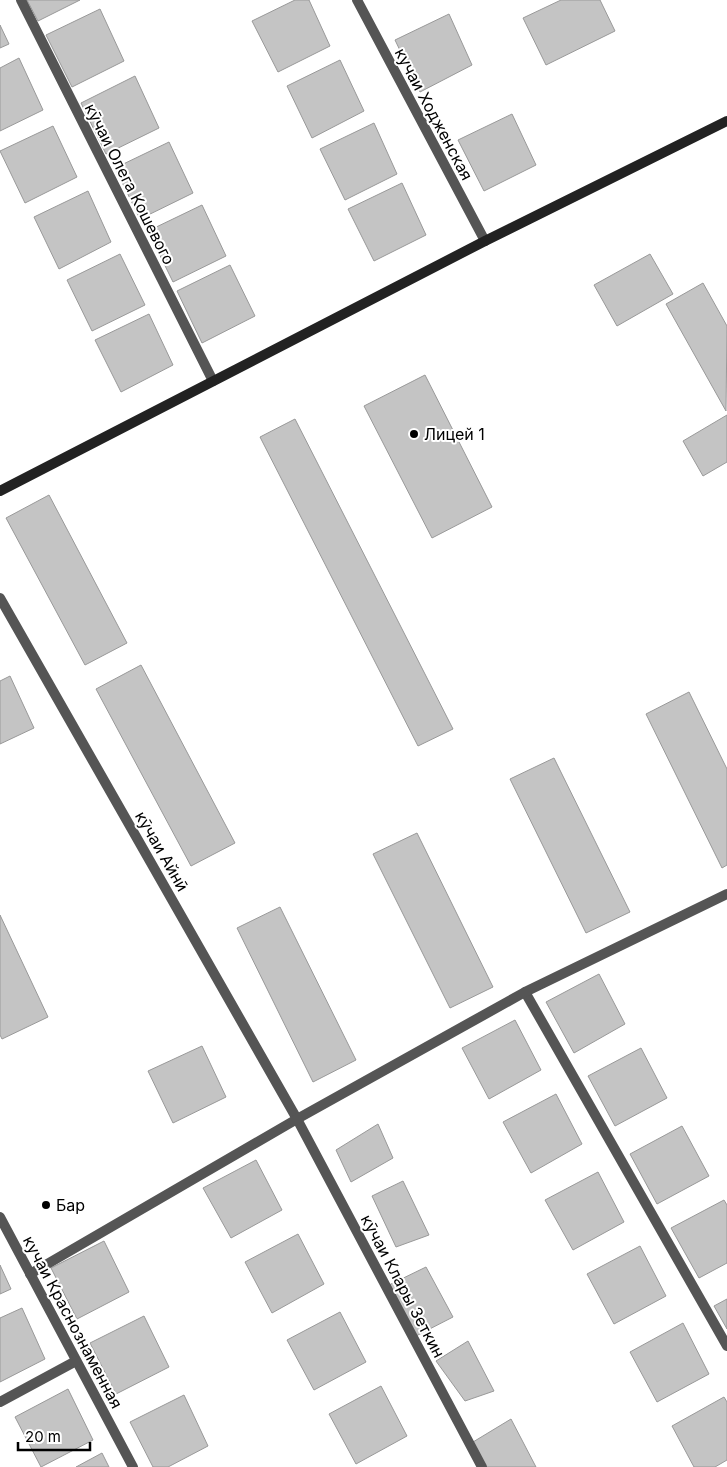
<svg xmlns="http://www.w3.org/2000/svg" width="727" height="1467" font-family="Inter,sans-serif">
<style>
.building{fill:#c4c4c4;stroke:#999}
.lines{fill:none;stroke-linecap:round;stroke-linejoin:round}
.street{stroke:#555;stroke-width:10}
.secondary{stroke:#222;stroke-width:10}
.poi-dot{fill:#000;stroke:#fff;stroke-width:2}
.labels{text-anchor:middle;stroke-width:4;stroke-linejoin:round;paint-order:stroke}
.street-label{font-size:16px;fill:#000;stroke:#fff}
.poi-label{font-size:16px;fill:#000;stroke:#fff;text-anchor:start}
</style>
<rect width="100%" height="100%" fill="#fff"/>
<!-- building -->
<g class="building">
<polygon points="27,0 80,0 38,21"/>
<polygon points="295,0 309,0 330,46 278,72 252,21"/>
<polygon points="561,0 600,0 615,31 546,65 523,18"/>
<polygon points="100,9 124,61 72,87 46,35"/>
<polygon points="449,14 472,65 420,92 395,40"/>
<polygon points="0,25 9,44 0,48"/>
<polygon points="19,58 43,110 0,131 0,68"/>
<polygon points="340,60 364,111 312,138 287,86"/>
<polygon points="135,76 159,128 106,154 81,103"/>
<polygon points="512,114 536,165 484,191 458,140"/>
<polygon points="374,123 397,174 345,200 320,149"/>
<polygon points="53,126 77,177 25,203 0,151"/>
<polygon points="169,142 193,193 140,219 115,168"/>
<polygon points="402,183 426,235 374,261 348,209"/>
<polygon points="88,191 111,242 59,269 34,217"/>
<polygon points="202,205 226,256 173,282 148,231"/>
<polygon points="120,254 145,305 92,331 67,280"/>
<polygon points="650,254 673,294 617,326 594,285"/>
<polygon points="230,265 255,316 202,343 177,291"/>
<polygon points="703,283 727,326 726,411 666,304"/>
<polygon points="149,314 173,365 121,392 95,340"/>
<polygon points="425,375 492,507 432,538 364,406"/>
<polygon points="727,415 727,462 703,476 683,441"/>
<polygon points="295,419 453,729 418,746 260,437"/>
<polygon points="49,495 127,643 85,665 6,518"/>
<polygon points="141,665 235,843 191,866 96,689"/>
<polygon points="10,676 34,728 0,744 0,681"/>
<polygon points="689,692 727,769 727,865 722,868 646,714"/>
<polygon points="554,758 630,912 586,933 510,779"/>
<polygon points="417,833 493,987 450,1008 373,854"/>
<polygon points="280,907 356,1060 313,1082 237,928"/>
<polygon points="0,915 48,1017 2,1039 0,1035"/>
<polygon points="599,974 625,1024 574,1053 546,1002"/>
<polygon points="515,1020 541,1070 489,1099 462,1048"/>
<polygon points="202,1046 226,1097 173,1123 148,1071"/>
<polygon points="641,1048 667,1098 615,1126 588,1076"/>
<polygon points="556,1094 582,1144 531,1173 503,1122"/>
<polygon points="378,1124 393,1158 351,1182 336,1150"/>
<polygon points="682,1126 709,1176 657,1204 630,1154"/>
<polygon points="256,1160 282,1210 231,1238 203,1188"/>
<polygon points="598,1172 624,1222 573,1250 545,1200"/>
<polygon points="403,1181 429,1235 396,1247 372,1196"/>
<polygon points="724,1200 727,1205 727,1263 699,1278 671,1228"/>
<polygon points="298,1234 324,1284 272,1313 245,1262"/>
<polygon points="104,1241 129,1292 77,1319 51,1268"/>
<polygon points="640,1246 666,1296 614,1324 587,1274"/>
<polygon points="0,1265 11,1289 0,1294"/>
<polygon points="426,1267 453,1317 416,1336 387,1286"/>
<polygon points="727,1299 727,1329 714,1306"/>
<polygon points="22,1308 45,1359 0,1382 0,1318"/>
<polygon points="340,1312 366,1362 314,1390 287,1340"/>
<polygon points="144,1316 169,1367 116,1394 90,1343"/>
<polygon points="683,1323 709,1374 657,1402 630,1352"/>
<polygon points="468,1341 494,1391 465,1401 436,1361"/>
<polygon points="381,1386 407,1436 356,1464 329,1414"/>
<polygon points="68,1389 93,1440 41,1467 15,1417"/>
<polygon points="184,1395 208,1446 168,1467 153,1467 130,1422"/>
<polygon points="724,1397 727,1402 727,1460 715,1467 694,1467 672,1426"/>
<polygon points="511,1419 536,1467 486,1467 473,1442"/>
<polygon points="102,1453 109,1467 76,1467"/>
</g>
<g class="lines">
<!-- street -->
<g class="street">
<polyline points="21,0 213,381"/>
<polyline points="357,0 485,241"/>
<polyline points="0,598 297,1119 482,1467"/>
<polyline points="525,992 727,1346"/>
<polyline points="0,1217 133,1467"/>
<polyline points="30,1274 297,1119 525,992 727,894"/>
<polyline points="0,1402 76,1361"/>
</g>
<!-- secondary -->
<polyline class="secondary" points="0,491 485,241 727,121"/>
</g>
<!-- markers -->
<g class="poi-dot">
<circle cx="414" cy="434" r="5"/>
<circle cx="46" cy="1205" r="5"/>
</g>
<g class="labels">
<!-- street labels -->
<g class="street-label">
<text transform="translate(434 114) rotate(62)" y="6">кучаи Ходженская</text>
<text transform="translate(130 184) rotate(63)" y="6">кӯчаи Олега Кошевого</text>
<text transform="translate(162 851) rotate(60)" y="6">кӯчаи Айнӣ</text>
<text transform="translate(403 1286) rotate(62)" y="6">кӯчаи Клары Зеткин</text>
<text transform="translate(73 1322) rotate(62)" y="6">кучаи Краснознаменная</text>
</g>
<!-- poi labels -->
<g class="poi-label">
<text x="424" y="440">Лицей 1</text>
<text x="56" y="1211">Бар</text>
</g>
</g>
<!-- scale -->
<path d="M18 1442v8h72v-8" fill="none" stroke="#000000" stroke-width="2.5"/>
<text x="25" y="1442" font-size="15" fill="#000000" stroke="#ffffff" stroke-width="4" paint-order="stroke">20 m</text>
</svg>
